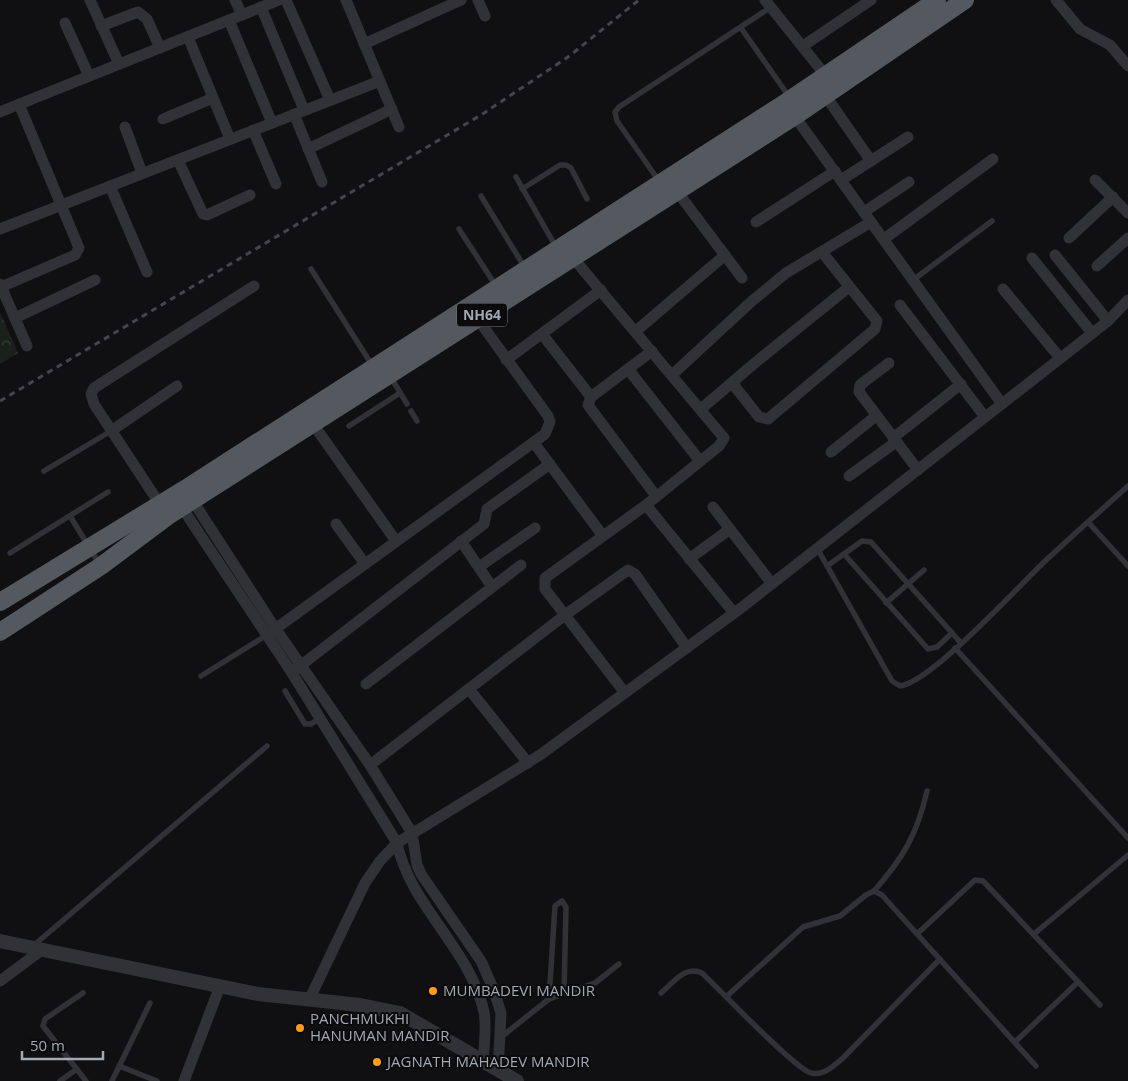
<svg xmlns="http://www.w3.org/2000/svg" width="1128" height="1081" font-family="'Open Sans',sans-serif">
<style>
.park{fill:url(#park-crowns)}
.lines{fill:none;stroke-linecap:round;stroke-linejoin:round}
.service{stroke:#313237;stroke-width:5.5}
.minor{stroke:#313237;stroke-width:11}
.tertiary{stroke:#313237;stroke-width:14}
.trunk{stroke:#54585f;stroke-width:18}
.rail{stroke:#44464c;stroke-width:3;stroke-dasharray:6 5;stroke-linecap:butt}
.poi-dot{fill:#ff9d1b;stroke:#0b0b0c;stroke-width:2}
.labels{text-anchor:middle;stroke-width:4;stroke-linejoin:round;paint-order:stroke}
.shield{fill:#0b0b0c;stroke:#737982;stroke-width:1}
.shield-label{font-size:14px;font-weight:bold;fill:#a0a8b4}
.poi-label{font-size:15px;fill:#a0a8b4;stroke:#0b0b0c;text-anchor:start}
</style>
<defs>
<pattern id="park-crowns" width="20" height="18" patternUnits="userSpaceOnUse" patternTransform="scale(1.25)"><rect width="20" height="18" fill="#1a211a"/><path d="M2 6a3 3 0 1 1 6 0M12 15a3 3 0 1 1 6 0" fill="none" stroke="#383e39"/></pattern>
</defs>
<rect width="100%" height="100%" fill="#101012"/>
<!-- park -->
<polygon class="park" points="0,312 18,353 0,364"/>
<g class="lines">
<!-- service -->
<g class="service">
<polyline points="741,28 790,98"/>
<polyline points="516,177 556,247"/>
<polyline points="659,181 617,121 615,112 619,107 771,7"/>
<polyline points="522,189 560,165 566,165 571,168 587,199"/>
<polyline points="481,196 525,268"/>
<polyline points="459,229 496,286"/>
<polyline points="311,269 372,365"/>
<polyline points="913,280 992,221"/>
<polyline points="390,376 407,404"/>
<polyline points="411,411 417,421"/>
<polyline points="349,426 400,393"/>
<polyline points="44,471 111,431"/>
<polyline points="70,516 100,565"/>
<polyline points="1088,522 1128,566"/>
<path d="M817 548 892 681 900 686C931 682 1016 589 1043 563 1071 537 1100 511 1128 486"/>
<polyline points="10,553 108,492"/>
<polyline points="844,554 928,649 937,647 952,633"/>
<polyline points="827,566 862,541 871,542 961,643"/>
<polyline points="886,603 924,570"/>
<polyline points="955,648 1128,838"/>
<polyline points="201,676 267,635"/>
<polyline points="285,691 305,724 311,724 320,718"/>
<path d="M874 891C903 858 917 835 927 791"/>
<polyline points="917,934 975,880 983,881 1100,1005"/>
<polyline points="1034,934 1128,855"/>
<polyline points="33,946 267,746"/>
<polyline points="83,993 45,1019 43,1026 86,1081"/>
<path d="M661 993C674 982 685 965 702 973 719 989 796 1070 811 1073 824 1076 833 1066 842 1059L940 959"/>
<polyline points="727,996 803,927 840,916 866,895 874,891 882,895 890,904 1036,1066"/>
<polyline points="549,999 555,906 562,901 566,907 564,993"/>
<polyline points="501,1037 549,999 595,983 619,964"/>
<polyline points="1015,1042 1078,982"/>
<polyline points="119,1066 157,1081"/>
<polyline points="60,1081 77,1069"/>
<polyline points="112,1081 150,1003"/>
</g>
<!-- minor -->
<g class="minor">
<polyline points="90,0 119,64"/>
<polyline points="235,0 242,15"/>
<polyline points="286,0 330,100"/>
<polyline points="346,0 399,127"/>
<polyline points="478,0 485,16"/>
<polyline points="765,0 830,81"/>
<polyline points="1056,0 1080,29 1110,45 1128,66"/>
<polyline points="261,7 304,110"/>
<polyline points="229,20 272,123"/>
<polyline points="65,23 89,76"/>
<polyline points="101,26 138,12 147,19 160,48"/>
<polyline points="188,37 230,139"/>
<polyline points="364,44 461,0"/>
<polyline points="803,46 871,0"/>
<polyline points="825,95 871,161"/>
<polyline points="791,111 1002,404"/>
<polyline points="0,112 279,0"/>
<polyline points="294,114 322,182"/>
<polyline points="163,119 213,98"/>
<polyline points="125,127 142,173"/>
<polyline points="253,130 276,184"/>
<polyline points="308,149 392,109"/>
<polyline points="178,160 203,214 207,215 250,195"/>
<polyline points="841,180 908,137"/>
<polyline points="1095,180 1128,213"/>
<polyline points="110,186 147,272"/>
<polyline points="676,190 742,278"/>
<polyline points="864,212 909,182"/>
<polyline points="756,222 835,171"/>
<polyline points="0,229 380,81"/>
<polyline points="1069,238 1113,197"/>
<polyline points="884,239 993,159"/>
<polyline points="569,253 724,438 719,446 646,505 545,578 545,589 625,693"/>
<polyline points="1055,255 1108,321"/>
<polyline points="1032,258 1092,333"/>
<polyline points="1097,266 1128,238"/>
<polyline points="0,284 27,346"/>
<polyline points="1,287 75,255 79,248 19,104"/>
<polyline points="1003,289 1060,358"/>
<polyline points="900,305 985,417"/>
<polyline points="15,318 95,280"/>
<polyline points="636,331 725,255"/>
<polyline points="542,334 591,397"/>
<polyline points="652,351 591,397 588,405 656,496"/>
<polyline points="506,360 601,290"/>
<polyline points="889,363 860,385 859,392 918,470"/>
<polyline points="628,369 700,461"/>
<polyline points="672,375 752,301 786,273 871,222"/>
<polyline points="732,383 759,417 768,419 875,329 877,321 822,252"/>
<polyline points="701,409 756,362 849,287"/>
<polyline points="313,424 396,541"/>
<polyline points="111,431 177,386"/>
<polyline points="893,438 961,384"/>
<polyline points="534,443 603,536"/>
<polyline points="831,452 876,416"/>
<polyline points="849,476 896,442"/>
<polyline points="189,495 275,628 370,765 412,833 417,865 421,874 481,961 493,988 501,1013 498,1071"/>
<path d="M179 503 292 673 397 843C410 906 470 948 484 1012 487 1028 484 1045 483 1061"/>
<polyline points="646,505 734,613"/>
<polyline points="713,507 772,584"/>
<polyline points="163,509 94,404 91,394 94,388 254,286"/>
<polyline points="336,524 365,564"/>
<polyline points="461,541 492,587"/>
<polyline points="689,559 730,529"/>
<polyline points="479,567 535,528"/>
<polyline points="271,632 545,434 550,422 548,416 477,318"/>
<polyline points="295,670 484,524 487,509 550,464"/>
<polyline points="366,684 521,565"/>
<polyline points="469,689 528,763"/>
<polyline points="370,765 565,615 628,570 635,574 687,648"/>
<polyline points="0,981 43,949"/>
<polyline points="309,1000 365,883 380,861 397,843 540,755 741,608 1108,321 1128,300"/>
<polyline points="184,1081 220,986"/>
</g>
<!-- tertiary -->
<polyline class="tertiary" points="0,941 258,994 360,1005 400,1013 517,1081"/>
<!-- trunk -->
<g class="trunk">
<polyline points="0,602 185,489 785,103 937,0"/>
<polyline points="0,632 101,566 168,516 795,116 965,0"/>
</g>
<!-- rail -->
<polyline class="rail" points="0,401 481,115 568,57 639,0"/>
</g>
<!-- markers -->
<g class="poi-dot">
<circle cx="433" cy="991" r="5"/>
<circle cx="300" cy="1028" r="5"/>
<circle cx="377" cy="1062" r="5"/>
</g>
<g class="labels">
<!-- shield labels -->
<rect class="shield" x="457" y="303.5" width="50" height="23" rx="4"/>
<g class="shield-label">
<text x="482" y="320">NH64</text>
</g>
<!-- poi labels -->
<g class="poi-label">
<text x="443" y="996">MUMBADEVI MANDIR</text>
<text x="310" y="1024">PANCHMUKHI<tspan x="310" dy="17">HANUMAN MANDIR</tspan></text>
<text x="387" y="1067">JAGNATH MAHADEV MANDIR</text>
</g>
</g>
<!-- scale -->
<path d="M22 1051v8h81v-8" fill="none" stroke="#a0a8b4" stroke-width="2.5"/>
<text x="30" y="1051" font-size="15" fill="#a0a8b4" stroke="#0b0b0c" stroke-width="4" paint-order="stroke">50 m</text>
</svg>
